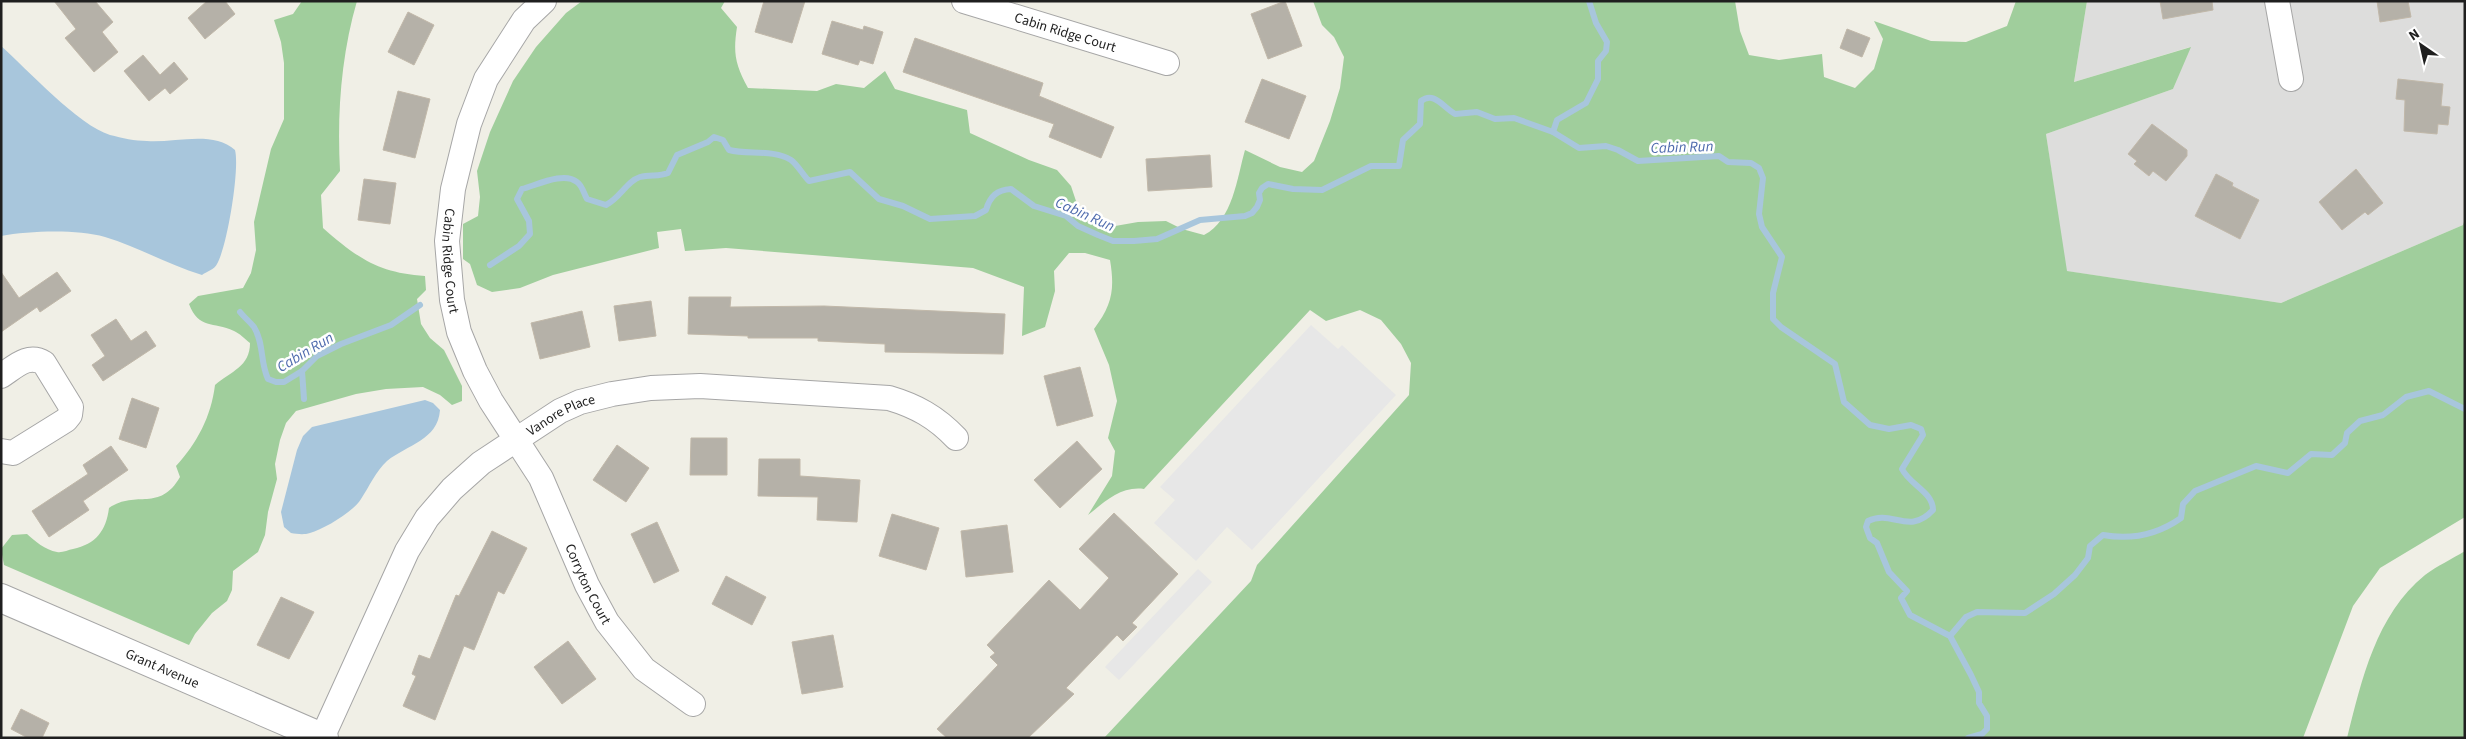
<svg xmlns="http://www.w3.org/2000/svg" width="2466" height="739" font-family="'Source Sans 3',sans-serif">
<style>
.residential{fill:#dddddc}
.forest{fill:#a0ce9c}
.parking{fill:#e7e7e7}
.water{fill:#a8c6dc}
.lines{fill:none;stroke-linecap:round;stroke-linejoin:round}
.stream{stroke:#a8c6dc;stroke-width:6}
.building{fill:#b5b1a8;stroke:#c1b8a9}
.minor-casing{stroke:#a6a6a6;stroke-width:26}
.tertiary-casing{stroke:#a6a6a6;stroke-width:30}
.minor{stroke:#fff;stroke-width:24}
.tertiary{stroke:#fff;stroke-width:28}
.labels{text-anchor:middle;stroke-width:5;stroke-linejoin:round;paint-order:stroke}
.street-label{font-size:14px;fill:#1f1f1f;stroke:#fff}
.water-label{font-size:15px;font-style:italic;fill:#4e6aad;stroke:#fff}
</style>
<rect width="100%" height="100%" fill="#f0efe6"/>
<!-- residential -->
<polygon class="residential" points="2087,1 2465,1 2463,225 2281,303 2066,271 2046,134 2173,89 2190,47 2074,82"/>
<!-- forest -->
<g class="forest">
<path d="M302 1H357C341 56 337 114 340 171L321 195 323 228C357 258 379 273 425 276L426 290 417 299 421 324 430 338 444 350 462 386V401L452 405 440 395 423 387 386 389 356 394 296 411 286 423 280 440 275 464 277 479 268 512 265 535 258 552 233 571 232 590 227 601 212 613 195 634 189 645 4 565 1 549 12 535 27 534C35 541 45 550 57 552 62 553 68 550 73 549 96 544 106 531 109 508 137 489 159 513 180 477L176 466C197 443 211 417 215 385 231 371 250 367 250 343 245 339 239 333 234 331 213 321 199 330 189 304L198 296 243 288 251 273 256 250 254 222 260 196 271 149 284 119V63L281 42 274 20 293 14Z"/>
<path d="M582 1H725L721 8 737 27C733 53 735 64 748 88L817 91 836 84 864 88 885 71 895 89 967 110 970 133 1029 160 1057 170 1071 186 1079 210 1098 229 1138 222 1166 221 1182 229 1204 235C1233 220 1237 178 1245 150L1280 167 1302 172 1314 161 1330 121 1340 88 1344 57 1334 37 1322 25 1313 1H1735L1740 31 1749 55 1779 60 1822 54 1824 77 1855 88 1874 69 1883 39 1874 21 1931 41 1966 42 2007 26 2016 1H2087L2074 82 2191 47 2173 89 2046 134 2067 271 2281 303 2463 225 2465 219V517L2380 568 2353 606 2303 738H1104L1251 581 1257 565 1409 395 1411 363 1401 344 1381 320 1360 310 1326 321 1310 310 1144 489C1121 486 1106 501 1088 515L1112 476 1115 451 1108 438 1117 401 1109 365 1094 329C1112 305 1115 290 1110 260L1085 253H1069L1054 271 1055 291 1045 327 1022 336 1024 287 973 268 726 248 685 251 681 229 657 232 659 248 553 275 520 288 492 292 477 285 470 264 463 259V224L478 216 480 197 477 171 490 132 513 81 536 47 566 13Z"/>
<path d="M2465 551V738H2347C2362 679 2376 615 2425 575 2437 566 2452 559 2465 551Z"/>
</g>
<!-- parking -->
<g class="parking">
<polygon points="1311,325 1338,349 1342,345 1396,395 1252,550 1227,527 1196,561 1154,523 1175,500 1160,487"/>
<polygon points="1198,569 1212,582 1119,680 1105,667"/>
</g>
<!-- water -->
<g class="water">
<path d="M1 46C28 70 78 125 110 135 122 138 135 141 147 141 175 143 213 130 235 150 240 169 227 247 217 264 215 269 206 272 202 275 169 265 138 247 105 237 76 229 30 231 1 236Z"/>
<path d="M425 400 433 403 440 410C438 440 407 445 387 461 376 471 369 487 361 499 353 512 324 529 310 533 304 535 297 534 291 533L284 527 281 512 297 450 303 436 312 427Z"/>
</g>
<g class="lines">
<!-- stream -->
<g class="stream">
<polyline points="1553,132 1557,120 1586,103 1598,79 1598,61 1606,51 1607,42 1596,23 1589,1"/>
<path d="M490 265 519 246 530 234 529 221 517 199 522 189C537 185 564 171 577 182 582 185 584 194 587 199L606 205C620 198 627 181 640 177 650 174 659 177 668 173L677 155 708 142 714 137 723 140 729 150C748 155 773 149 791 160 797 164 803 175 809 181L850 172 879 199 903 206 930 219 975 216 986 210C990 196 997 190 1011 189L1034 206 1066 216 1078 226 1098 235 1113 241H1134L1157 239 1200 220 1245 216 1252 213 1257 207 1260 200 1259 193 1262 188 1268 184 1293 189 1322 190 1371 166H1399L1403 140 1420 124 1421 101C1434 91 1443 107 1455 114L1477 112 1495 119 1514 118 1553 132 1579 148 1606 146 1618 150 1638 161 1719 156 1728 162 1751 163 1759 168 1763 178 1759 214 1762 227 1782 257 1773 293V319L1781 327 1835 364 1844 402 1870 425 1889 429 1911 425 1921 429 1923 435 1902 469C1910 485 1933 492 1933 510 1909 536 1892 509 1868 521L1866 527 1870 538 1877 543 1889 572 1907 591 1901 598 1910 615 1950 636 1971 675 1979 692V703L1987 716V729L1982 734 1968 738"/>
<path d="M240 312C244 317 250 322 254 327 264 343 260 362 268 379L276 382H284L302 371 317 356 341 344 391 325 420 305"/>
<polyline points="302,371 304,399"/>
<path d="M1950 636 1966 617 1977 612 2025 613 2054 594 2075 575 2088 558 2090 546 2103 535C2131 540 2157 535 2181 518L2183 504 2195 491 2256 466 2288 473 2311 454 2332 455 2345 443 2347 433 2360 421 2383 415 2406 397 2429 391 2465 409"/>
</g>
</g>
<!-- building -->
<g class="building">
<polygon points="54,1 95,1 113,22 102,32 118,52 94,72 65,38 76,29"/>
<polygon points="207,1 225,1 235,14 205,39 188,18"/>
<polygon points="764,1 805,1 792,43 755,32"/>
<polygon points="1285,1 1302,46 1268,59 1251,14"/>
<polygon points="2160,1 2212,1 2213,10 2163,19"/>
<polygon points="2377,1 2408,1 2411,17 2380,22"/>
<polygon points="408,12 434,25 414,65 388,52"/>
<polygon points="832,21 863,30 864,26 883,32 873,64 860,60 858,65 822,54"/>
<polygon points="1847,29 1870,38 1862,57 1840,48"/>
<polygon points="915,38 1043,83 1039,96 1114,127 1101,158 1049,137 1054,124 903,72"/>
<polygon points="143,55 160,75 174,62 188,79 170,94 165,88 149,101 124,71"/>
<polygon points="1262,79 1306,96 1289,139 1245,122"/>
<polygon points="2398,79 2443,84 2441,106 2450,107 2448,125 2438,124 2437,134 2404,131 2405,100 2396,99"/>
<polygon points="398,91 430,99 415,158 383,150"/>
<polygon points="2152,124 2187,150 2187,156 2166,181 2153,171 2149,176 2134,164 2137,161 2128,154"/>
<polygon points="1210,155 1212,187 1148,191 1146,159"/>
<polygon points="2356,169 2383,203 2368,215 2365,212 2342,230 2319,202"/>
<polygon points="2216,174 2233,183 2232,186 2259,200 2240,239 2195,216"/>
<polygon points="364,179 396,183 390,224 358,220"/>
<polygon points="1,272 19,298 57,272 71,291 40,312 37,307 1,332"/>
<polygon points="689,297 731,297 730,307 824,306 1005,314 1003,354 885,352 885,344 818,341 818,338 748,338 748,336 688,334"/>
<polygon points="651,301 656,336 619,341 614,306"/>
<polygon points="582,311 590,347 540,359 531,323"/>
<polygon points="116,319 131,341 146,331 156,346 103,381 92,365 105,356 91,335"/>
<polygon points="1080,367 1093,416 1057,426 1044,376"/>
<polygon points="132,398 159,408 146,448 119,439"/>
<polygon points="691,438 727,438 727,475 690,475"/>
<polygon points="1077,441 1102,469 1060,508 1034,480"/>
<polygon points="617,445 649,468 626,502 593,480"/>
<polygon points="111,446 128,470 83,501 89,510 49,537 32,511 88,474 83,465"/>
<polygon points="759,459 800,459 800,476 860,480 857,522 817,520 818,497 758,496"/>
<polygon points="1114,513 1178,574 1132,623 1137,627 1123,641 1117,635 1066,688 1074,694 1028,738 947,738 937,729 998,665 990,657 995,653 987,645 1049,580 1080,610 1109,578 1079,549"/>
<polygon points="892,514 939,528 926,570 879,556"/>
<polygon points="657,522 679,571 654,583 631,534"/>
<polygon points="1007,525 1013,572 966,577 961,531"/>
<polygon points="492,531 527,548 504,594 498,591 474,650 464,646 435,720 403,706 416,676 412,674 419,655 430,659 456,595 459,596"/>
<polygon points="726,576 766,597 752,625 712,604"/>
<polygon points="281,597 314,612 289,659 257,645"/>
<polygon points="833,635 843,687 802,694 792,642"/>
<polygon points="568,641 596,679 562,704 534,667"/>
<polygon points="21,709 49,723 42,738 28,738 11,729"/>
</g>
<g class="lines">
<defs>
<g id="minor">
<path id="s1" d="M544 1 524 20 486 79 469 124 453 189 447 241 452 300 459 332 475 371 491 401 541 478 587 585 607 622 644 669 693 704"/>
<path id="s2" d="M964 1 1167 63"/>
<polyline points="2277,1 2291,79"/>
<path d="M1 376C15 367 28 353 44 363L71 407 70 415 66 420 13 453 1 451"/>
<path id="s3" d="M322 738 407 551 427 518 452 489 481 463 560 411 580 402 612 394 651 388 700 386 889 398C916 406 936 417 956 438"/>
</g>
<g id="tertiary">
<path id="s4" d="M1 598 324 738"/>
</g>
</defs>
<!-- minor casing -->
<use href="#minor" class="minor-casing"/>
<!-- tertiary casing -->
<use href="#tertiary" class="tertiary-casing"/>
<!-- minor -->
<use href="#minor" class="minor"/>
<!-- tertiary -->
<use href="#tertiary" class="tertiary"/>
</g>
<g class="labels">
<!-- street labels -->
<g class="street-label">
<text dy="5" stroke="none"><textPath href="#s2" startOffset="106">Cabin Ridge Court</textPath></text>
<text dy="5" stroke="none"><textPath href="#s1" startOffset="285">Cabin Ridge Court</textPath></text>
<text dy="5" stroke="none"><textPath href="#s3" startOffset="415">Vanore Place</textPath></text>
<text dy="5" stroke="none"><textPath href="#s1" startOffset="641">Corryton Court</textPath></text>
<text dy="5" stroke="none"><textPath href="#s4" startOffset="176">Grant Avenue</textPath></text>
</g>
<!-- water labels -->
<g class="water-label">
<text transform="translate(1682 147) rotate(-2)" y="5">Cabin Run</text>
<text transform="translate(1085 214) rotate(24)" y="5">Cabin Run</text>
<text transform="translate(305 352) rotate(-31)" y="5">Cabin Run</text>
</g>
</g>
<!-- border -->
<rect width="2466" height="739" fill="none" stroke="#1f1f1f" stroke-width="5"/>
<!-- north arrow -->
<g transform="translate(2421 45) rotate(326)" stroke="#ffffff" stroke-width="4" paint-order="stroke">
<path d="M0-4L9 19L0 12L-9 19Z" fill="#1f1f1f"/>
<text y="-8" font-size="14" font-weight="bold" text-anchor="middle" fill="#1f1f1f">N</text>
</g>
</svg>
